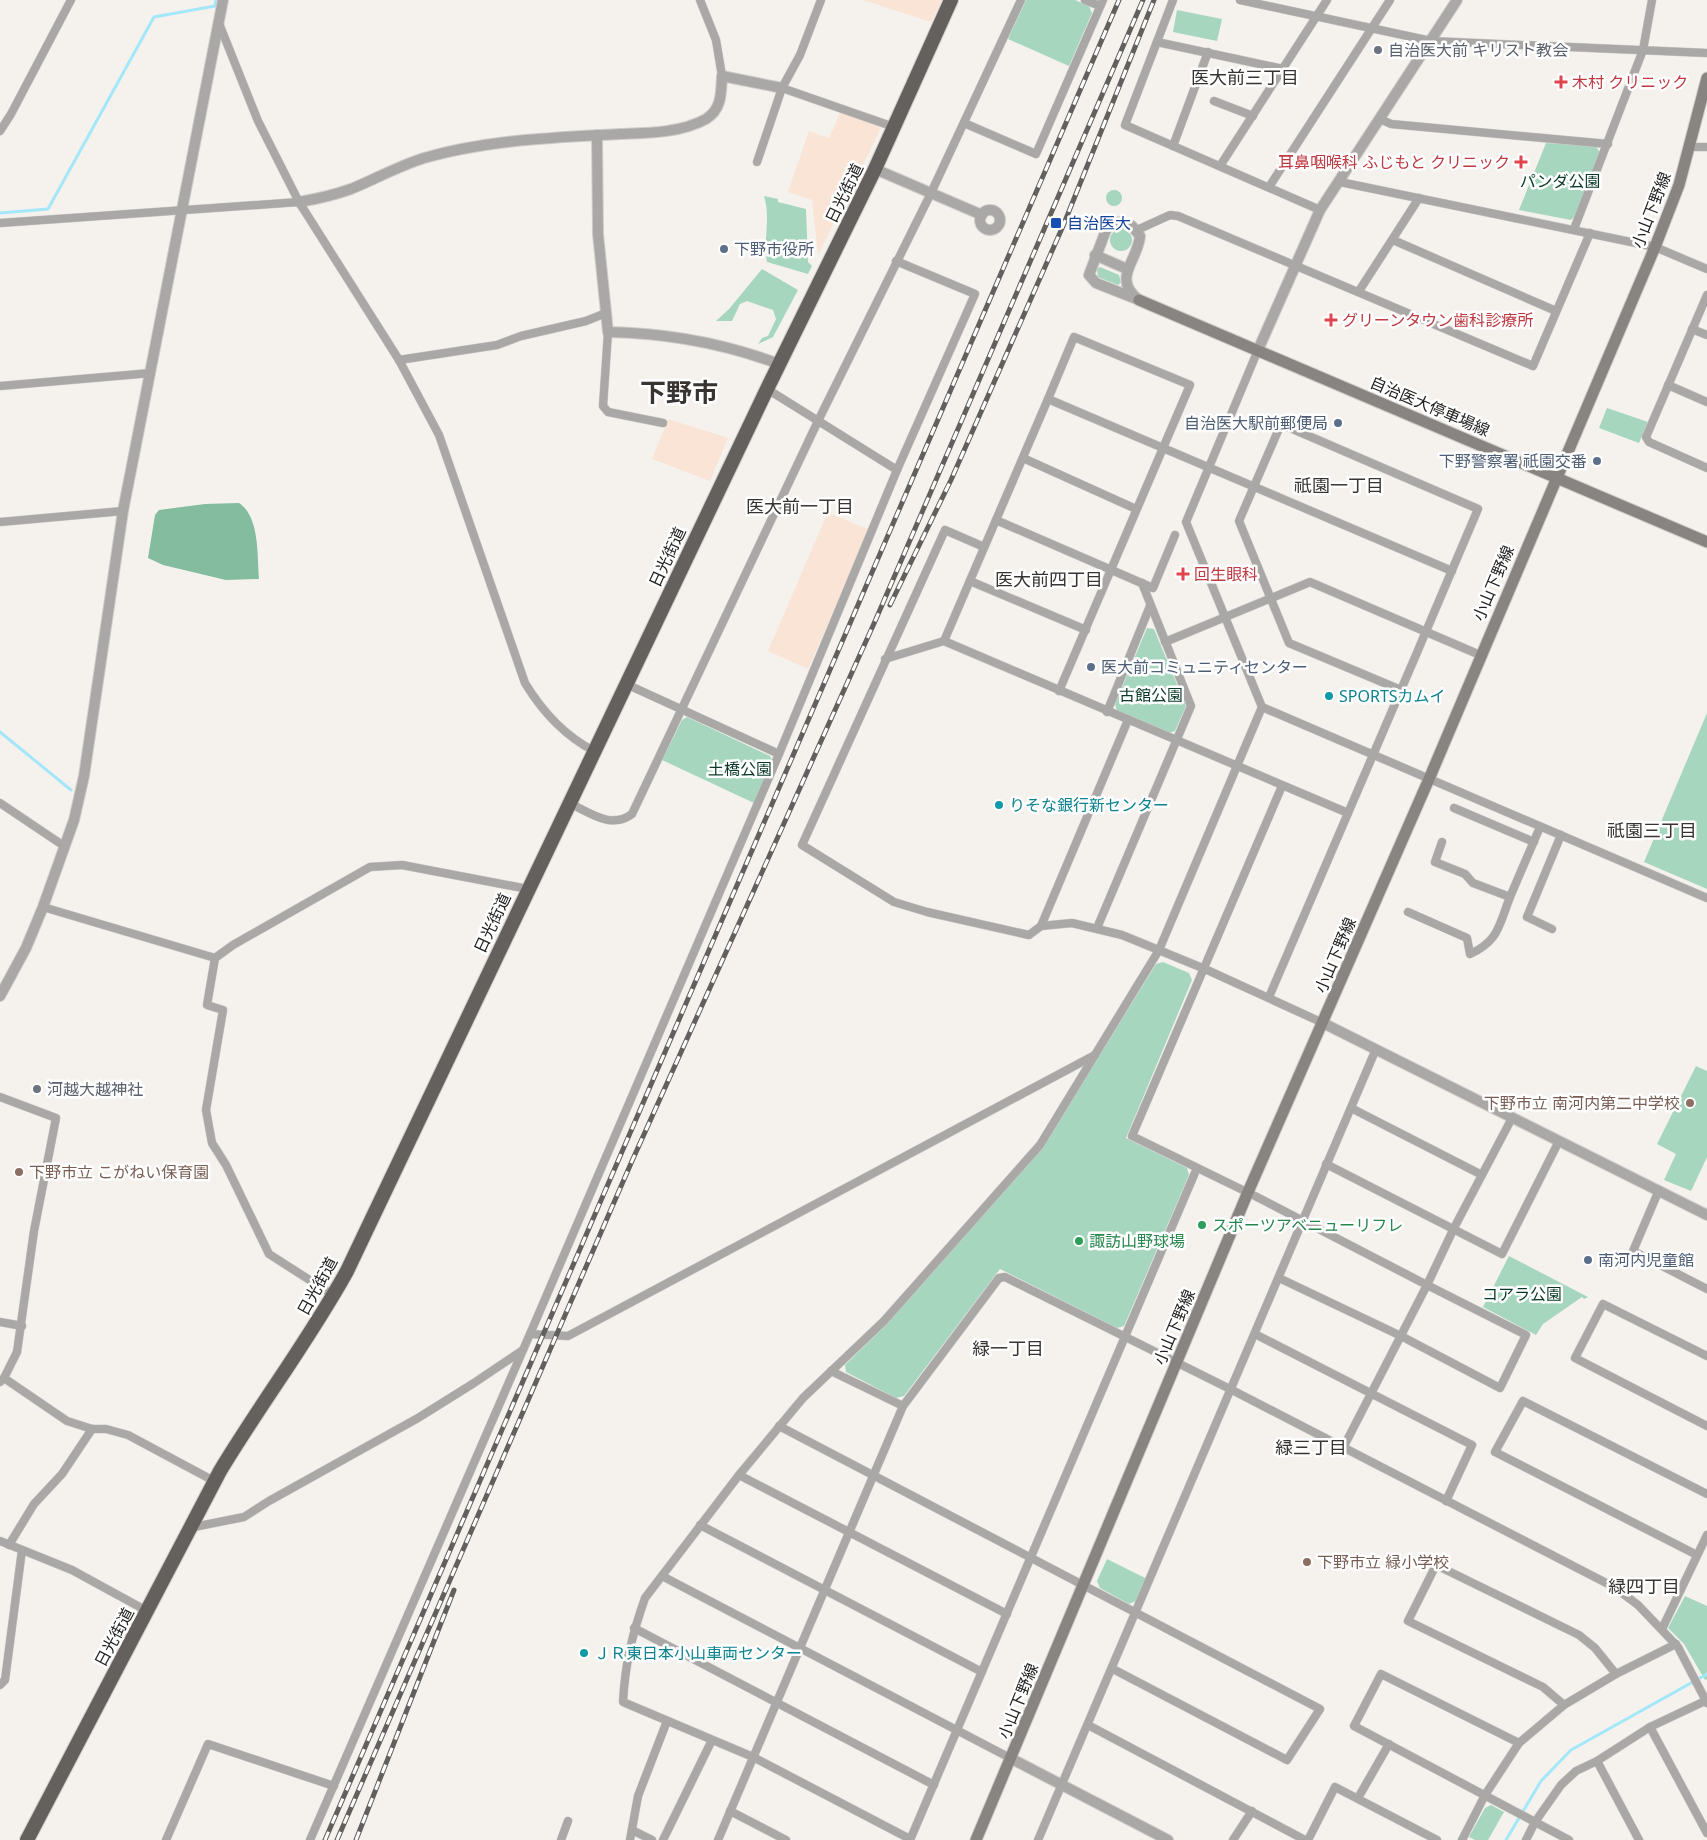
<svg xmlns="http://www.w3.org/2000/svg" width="1707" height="1840" font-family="'Noto Sans','Noto Sans JP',sans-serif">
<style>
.commercial{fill:#f9e4d6}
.green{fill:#a6d6bd}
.forest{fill:#83bc9f}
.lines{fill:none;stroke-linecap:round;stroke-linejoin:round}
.stream{stroke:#a3e7f9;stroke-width:3}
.minor-casing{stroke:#cfccc9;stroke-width:9}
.tertiary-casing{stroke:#cfccc9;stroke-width:12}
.secondary-casing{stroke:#cfccc9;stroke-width:13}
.trunk-casing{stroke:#cfccc9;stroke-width:16}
.minor{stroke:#aaa8a7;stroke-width:8}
.tertiary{stroke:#aaa8a7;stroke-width:10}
.secondary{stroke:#878482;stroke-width:11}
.trunk{stroke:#64605e;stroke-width:14}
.rail-casing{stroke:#62605e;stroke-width:5}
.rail{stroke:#fff;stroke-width:3;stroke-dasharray:9;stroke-linecap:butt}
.worship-dot{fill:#6b7280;stroke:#fff;stroke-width:2}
.health-dot{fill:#e0444e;stroke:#fff;stroke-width:2}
.transit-dot{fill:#1a4fb4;stroke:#fff;stroke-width:2}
.service-dot{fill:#5c6f8a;stroke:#fff;stroke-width:2}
.culture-dot{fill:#0f9aa8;stroke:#fff;stroke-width:2}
.education-dot{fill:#8d6e63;stroke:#fff;stroke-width:2}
.leisure-dot{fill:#2e9e5b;stroke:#fff;stroke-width:2}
.labels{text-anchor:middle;stroke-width:5;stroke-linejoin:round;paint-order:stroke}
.worship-label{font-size:16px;fill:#5b616d;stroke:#fff;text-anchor:start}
.health-label{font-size:16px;fill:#be3a42;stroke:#fff;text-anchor:start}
.park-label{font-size:16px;fill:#083926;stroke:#fff}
.street-label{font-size:16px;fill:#222120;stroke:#fff}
.transit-label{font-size:16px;fill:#164399;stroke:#fff;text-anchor:start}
.service-label{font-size:16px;fill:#4e5e75;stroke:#fff;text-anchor:start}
.culture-label{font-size:16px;fill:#0d838f;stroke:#fff;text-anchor:start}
.education-label{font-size:16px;fill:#785e54;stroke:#fff;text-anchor:start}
.leisure-label{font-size:16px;fill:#27864d;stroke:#fff;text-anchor:start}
.neighbourhood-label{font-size:18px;fill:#373432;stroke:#fff}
.town-label{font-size:26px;font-weight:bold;fill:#373432;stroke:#fff}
</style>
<rect width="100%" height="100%" fill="#f5f2ee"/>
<!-- commercial -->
<g class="commercial">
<polygon points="863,0 942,0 931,22"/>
<polygon points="841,111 881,128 818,255 812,200 788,192 809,131 829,138"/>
<polygon points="668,419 728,438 710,481 652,459"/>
<polygon points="828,512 869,530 808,669 768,651"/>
</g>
<!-- green -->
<g class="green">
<polygon points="1026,0 1075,0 1089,6 1092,13 1069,66 1008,39"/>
<polygon points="1177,10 1222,19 1217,41 1173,32"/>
<polygon points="1546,143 1596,146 1600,153 1575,216 1571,220 1519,210"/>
<circle cx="1114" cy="198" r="8"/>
<path d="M764 196 778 199V202L806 209 808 262 812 266 808 274 767 262C763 239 771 218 764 196Z"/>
<circle cx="1121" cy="240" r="11"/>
<polygon points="1100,267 1119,275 1121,283 1118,285 1098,277 1097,269"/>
<polygon points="762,269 798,290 773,337 758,344 762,338 768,336 776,319 773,310 747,301 740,304 732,321 716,321 729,309"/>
<polygon points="1607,408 1648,422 1639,443 1599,428"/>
<polygon points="1147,628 1154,629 1186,706 1175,731 1169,733 1117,711 1115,704"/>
<polygon points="1707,713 1707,889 1644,862"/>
<polygon points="687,717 770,756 773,762 754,803 662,760 682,720"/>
<polygon points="1163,962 1189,973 1192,980 1126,1138 1187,1168 1189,1175 1124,1326 1117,1328 1000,1269 904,1396 896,1398 846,1372 845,1365 887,1324 1043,1147 1156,964"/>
<polygon points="1696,1066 1707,1071 1707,1157 1691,1191 1664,1180 1676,1154 1657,1144"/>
<polygon points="1509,1256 1588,1297 1584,1299 1582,1297 1543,1324 1536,1335 1483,1307"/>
<polygon points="1107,1559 1147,1579 1136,1601 1129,1604 1100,1588 1097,1581"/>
<polygon points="1685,1596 1707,1606 1707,1679 1705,1680 1684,1644 1668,1628"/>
<polygon points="1491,1805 1504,1812 1488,1840 1475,1840 1469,1837 1485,1808"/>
</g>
<!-- forest -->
<path class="forest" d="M239 503C260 517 257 556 259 579L226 580 163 565 148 558 155 515 159 510 205 504Z"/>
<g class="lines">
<!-- stream -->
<g class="stream">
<polyline points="0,213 48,209 154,17 215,6 216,0"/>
<polyline points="0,732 71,790"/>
<polyline points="1506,1840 1541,1781 1571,1750 1707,1674"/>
</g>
<defs>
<g id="minor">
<polyline points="700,0 716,40 722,76"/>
<polyline points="1085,0 1100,6"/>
<polyline points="1173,0 1125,125 1320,210"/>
<polyline points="1240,0 1431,41 1707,53"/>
<path d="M220 26 258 121 299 202 399 360 439 435 525 683C542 711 565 736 594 751"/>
<polyline points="1157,42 1283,69"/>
<polyline points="782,88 894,127"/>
<polyline points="1214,101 1253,116"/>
<polyline points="1380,119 1391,124 1608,144"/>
<polyline points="964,123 1036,154 1103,0"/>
<polyline points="0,131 11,114 71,0"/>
<polyline points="1173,146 1208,52"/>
<polyline points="1690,147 1707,147"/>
<polyline points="757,162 782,88 800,55 821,0"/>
<polyline points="1220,166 1327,0"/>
<polyline points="1340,182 1655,247 1707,269"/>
<polyline points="1269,187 1390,0"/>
<polyline points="0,223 299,202"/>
<polyline points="1574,229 1643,50 1652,0"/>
<polyline points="1137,230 1170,215 1178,216 1533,366 1590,233"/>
<polyline points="1393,240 1556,311"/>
<polyline points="1359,291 1419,198"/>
<polyline points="1707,295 1646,437 1649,442 1707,468"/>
<polyline points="1692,329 1707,335"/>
<polyline points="608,332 603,406 608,412 663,423"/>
<polyline points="1258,350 1186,522 1262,707 1707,898"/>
<polyline points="399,360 497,345 521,336 586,321 606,313"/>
<polyline points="1668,385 1707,402"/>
<polyline points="0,386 151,373"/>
<polyline points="767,389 897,470"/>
<polyline points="1048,399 1074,337 1190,385 1059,691"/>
<polyline points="1023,458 1136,509"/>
<polyline points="996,520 1153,588 1175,535"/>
<polyline points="0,522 123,511"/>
<polyline points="984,547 945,530 802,845 894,902 927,912 1029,935 1041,926 1072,923 1122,935 1205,969 1323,1023"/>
<polyline points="970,581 1086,630"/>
<polyline points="944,641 1048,399 1452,571"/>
<polyline points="1165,642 1310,582 1480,655"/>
<polyline points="885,659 944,641 1348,813"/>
<polyline points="626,684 779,754"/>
<polyline points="1107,712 1150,606"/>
<polyline points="1282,786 1132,1136 1255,1196 1427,1285 1454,1228 1512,1118"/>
<polyline points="0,803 64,846"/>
<path d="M569 803C589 812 611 830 632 814L818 421 931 193 1021 0"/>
<polyline points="1454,808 1534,842"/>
<polyline points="1442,842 1435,862 1465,874 1473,883 1510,897 1540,827"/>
<polyline points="43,907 215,958"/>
<path d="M1408 912 1467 938 1470 954C1499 941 1499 925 1510 897"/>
<polyline points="1041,926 1128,720"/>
<polyline points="1097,928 1191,706 1142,583"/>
<polyline points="1552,929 1527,917 1561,835"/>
<path d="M1269 997C1339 835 1409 672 1478 509L1281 424 1239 521 1289 643 1401 690"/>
<polyline points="0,1097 56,1118 34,1231 17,1352 4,1378"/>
<polyline points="1351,1108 1482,1175"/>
<polyline points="1326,1164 1502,1254 1559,1141"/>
<polyline points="1659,1190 1633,1251 1707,1289"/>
<path d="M1279 1278 1401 1336 1500 1388 1526 1335 1427 1285C1399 1340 1371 1394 1343 1448"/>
<polyline points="333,1295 269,1254 226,1165 212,1143 206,1110 223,1010 207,1005 215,958 233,945 370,867 402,865 528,889"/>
<polyline points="0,1322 22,1326"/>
<polyline points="530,1334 779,754 897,470 975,294 896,261"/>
<polyline points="1255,1334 1472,1445 1446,1501"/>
<polyline points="1707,1356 1603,1304 1575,1358 1707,1426"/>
<polyline points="831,1371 903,1406"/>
<polyline points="0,1382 4,1378 67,1421 92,1429 106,1429 128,1435 214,1481"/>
<polyline points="779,1426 1320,1709 1287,1760 1113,1669"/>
<polyline points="739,1475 1007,1614"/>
<polyline points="700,1525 982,1672"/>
<polyline points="189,1528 244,1517 269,1501 418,1418 474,1383 523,1350 530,1334 568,1336 1095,1055"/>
<polyline points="0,1541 72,1570 147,1611"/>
<polyline points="9,1545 34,1504 62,1474 92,1429"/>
<polyline points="1697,1555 1495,1452 1523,1401 1707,1494"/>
<polyline points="662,1576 1012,1759"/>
<polyline points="634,1628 934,1785"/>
<polyline points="1662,1629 1707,1535"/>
<polyline points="1616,1674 1676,1644"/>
<polyline points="0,1685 5,1680 22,1550"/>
<polyline points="1088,1725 1305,1840"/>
<polyline points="1650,1727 1707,1833"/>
<polyline points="1519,1743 1381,1674 1354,1726 1569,1840"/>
<polyline points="1597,1761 1639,1840"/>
<polyline points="1358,1798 1389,1744"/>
<polyline points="730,1811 786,1840"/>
<polyline points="632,1830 652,1840"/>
<path d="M910 1839 753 1757 623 1702C625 1664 632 1635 645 1598L739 1475 803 1398 884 1321 1040 1145 1159 950 1262 707"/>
<polyline points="166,1840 208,1744 334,1786"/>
<polyline points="310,1840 523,1350"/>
<polyline points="561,1840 568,1821"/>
<polyline points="630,1840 638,1796 667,1721"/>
<polyline points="663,1840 712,1740"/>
<polyline points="718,1840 903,1406 999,1278 1005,1277 1232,1390 1614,1587 1638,1605 1678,1647 1707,1703"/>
<polyline points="910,1840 1197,1168"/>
<polyline points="1038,1840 1376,1049"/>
<polyline points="1233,1840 1252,1811"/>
<polyline points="1308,1840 1335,1787 1437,1840"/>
<polyline points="1462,1840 1485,1795 1519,1743 1564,1705 1543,1687 1408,1621 1436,1565 1579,1635 1595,1648 1616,1674 1564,1705"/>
<polyline points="1526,1840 1535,1822 1561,1785 1576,1771 1597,1761 1650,1727 1707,1700"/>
</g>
<g id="tertiary">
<path d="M597 135 598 234 608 332C668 333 723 343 779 364"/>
<polyline points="875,169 982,215"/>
<path d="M299 202C317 199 334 195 351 189 375 179 399 166 424 158 487 140 556 137 620 134 647 133 681 133 706 119 722 109 721 93 722 76L782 88"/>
<circle cx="990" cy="220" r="10"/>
<path d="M1121 222 1132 226 1140 236C1138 261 1111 278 1139 300L1096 283 1089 275 1106 230 1113 223Z"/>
<polyline points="1095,255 1127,269"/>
<polyline points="1258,350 1320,210 1457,0"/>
<polyline points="0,996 26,948 43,907 74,820 84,776 123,511 223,0"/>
<polyline points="1323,1023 1707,1215"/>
<polyline points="1012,1759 1168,1840"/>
</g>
<g id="secondary">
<polyline points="1139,300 1707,542"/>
<polyline points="976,1840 1248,1192 1429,779 1655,247 1679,185 1707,78"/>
</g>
<path id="trunk" d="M27 1840 220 1471C261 1403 309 1340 347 1271L767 389 875 169 951 0"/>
</defs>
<!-- minor casing -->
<use href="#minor" class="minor-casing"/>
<!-- tertiary casing -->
<use href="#tertiary" class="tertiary-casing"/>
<!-- secondary casing -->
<use href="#secondary" class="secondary-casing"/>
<!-- trunk casing -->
<use href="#trunk" class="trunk-casing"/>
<!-- minor -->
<use href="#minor" class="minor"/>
<!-- tertiary -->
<use href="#tertiary" class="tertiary"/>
<!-- secondary -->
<use href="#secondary" class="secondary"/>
<!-- trunk -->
<use href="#trunk" class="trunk"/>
<defs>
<g id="rail">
<polyline points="890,605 951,480 1063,226 1154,0"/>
<polyline points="325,1840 1119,0"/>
<polyline points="337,1840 632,1161 876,619 1143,0"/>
<polyline points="356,1840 454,1590"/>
</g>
</defs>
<!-- rail casing -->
<use href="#rail" class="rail-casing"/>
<!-- rail -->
<use href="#rail" class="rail"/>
</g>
<!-- markers -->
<g class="worship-dot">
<circle cx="1378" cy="50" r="5"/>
<circle cx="37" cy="1089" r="5"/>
</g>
<g class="health-dot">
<path d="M1558.5 74.5h5v5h5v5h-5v5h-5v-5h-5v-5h5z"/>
<path d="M1518.5 154.5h5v5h5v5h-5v5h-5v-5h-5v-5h5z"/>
<path d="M1328.5 312.5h5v5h5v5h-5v5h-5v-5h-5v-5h5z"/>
<path d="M1180.5 566.5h5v5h5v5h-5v5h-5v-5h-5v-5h5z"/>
</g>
<rect class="transit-dot" x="1050" y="217" width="12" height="12" rx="2.5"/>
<g class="service-dot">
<circle cx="724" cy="249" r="5"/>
<circle cx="1338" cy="423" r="5"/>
<circle cx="1597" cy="461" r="5"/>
<circle cx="1091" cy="667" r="5"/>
<circle cx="1588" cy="1260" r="5"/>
</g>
<g class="culture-dot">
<circle cx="1329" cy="696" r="5"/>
<circle cx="999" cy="805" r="5"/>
<circle cx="584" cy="1653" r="5"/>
</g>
<g class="education-dot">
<circle cx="1690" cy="1103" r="5"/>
<circle cx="19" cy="1172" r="5"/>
<circle cx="1307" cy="1562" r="5"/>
</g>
<g class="leisure-dot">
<circle cx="1202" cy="1225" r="5"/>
<circle cx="1079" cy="1241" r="5"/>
</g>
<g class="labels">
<!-- worship labels -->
<g class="worship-label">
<text x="1388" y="56">自治医大前 キリスト教会</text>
<text x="47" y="1095">河越大越神社</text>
</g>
<!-- health labels -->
<g class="health-label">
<text x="1572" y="88">木村 クリニック</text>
<text x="1510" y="168" text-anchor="end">耳鼻咽喉科 ふじもと クリニック</text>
<text x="1342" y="326">グリーンタウン歯科診療所</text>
<text x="1194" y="580">回生眼科</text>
</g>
<!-- park labels -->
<g class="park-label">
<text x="1560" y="187">パンダ公園</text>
<text x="1151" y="701">古館公園</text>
<text x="740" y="775">土橋公園</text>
<text x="1522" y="1300">コアラ公園</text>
</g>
<!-- street labels -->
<g class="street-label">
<text transform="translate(844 193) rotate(-64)" y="6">日光街道</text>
<text transform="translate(1651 210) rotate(-69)" y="6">小山下野線</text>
<text transform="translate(1430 406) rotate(23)" y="6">自治医大停車場線</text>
<text transform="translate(667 557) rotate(-65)" y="6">日光街道</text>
<text transform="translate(1493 583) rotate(-67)" y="6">小山下野線</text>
<text transform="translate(492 923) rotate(-65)" y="6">日光街道</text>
<text transform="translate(1335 955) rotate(-67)" y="6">小山下野線</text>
<text transform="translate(317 1286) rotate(-61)" y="6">日光街道</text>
<text transform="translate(1174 1327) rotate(-67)" y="6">小山下野線</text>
<text transform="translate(114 1637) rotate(-62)" y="6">日光街道</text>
<text transform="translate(1018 1701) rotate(-68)" y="6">小山下野線</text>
</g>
<!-- transit labels -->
<g class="transit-label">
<text x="1067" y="229">自治医大</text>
</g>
<!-- service labels -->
<g class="service-label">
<text x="734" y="255">下野市役所</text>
<text x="1328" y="429" text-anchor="end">自治医大駅前郵便局</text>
<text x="1587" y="467" text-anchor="end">下野警察署 祇園交番</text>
<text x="1101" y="673">医大前コミュニティセンター</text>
<text x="1598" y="1266">南河内児童館</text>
</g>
<!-- culture labels -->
<g class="culture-label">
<text x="1339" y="702">SPORTSカムイ</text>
<text x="1009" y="811">りそな銀行新センター</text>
<text x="594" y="1659">ＪＲ東日本小山車両センター</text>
</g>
<!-- education labels -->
<g class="education-label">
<text x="1680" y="1109" text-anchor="end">下野市立 南河内第二中学校</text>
<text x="29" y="1178">下野市立 こがねい保育園</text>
<text x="1317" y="1568">下野市立 緑小学校</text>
</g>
<!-- leisure labels -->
<g class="leisure-label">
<text x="1212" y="1231">スポーツアベニューリフレ</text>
<text x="1089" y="1247">諏訪山野球場</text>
</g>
<!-- neighbourhood labels -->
<g class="neighbourhood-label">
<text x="1245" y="84">医大前三丁目</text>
<text x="1339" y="492">祇園一丁目</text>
<text x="800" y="513">医大前一丁目</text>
<text x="1049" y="586">医大前四丁目</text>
<text x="1652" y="837">祇園三丁目</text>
<text x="1008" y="1355">緑一丁目</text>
<text x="1311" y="1454">緑三丁目</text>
<text x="1644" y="1593">緑四丁目</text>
</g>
<!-- town labels -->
<g class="town-label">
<text x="679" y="402">下野市</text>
</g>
</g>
</svg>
